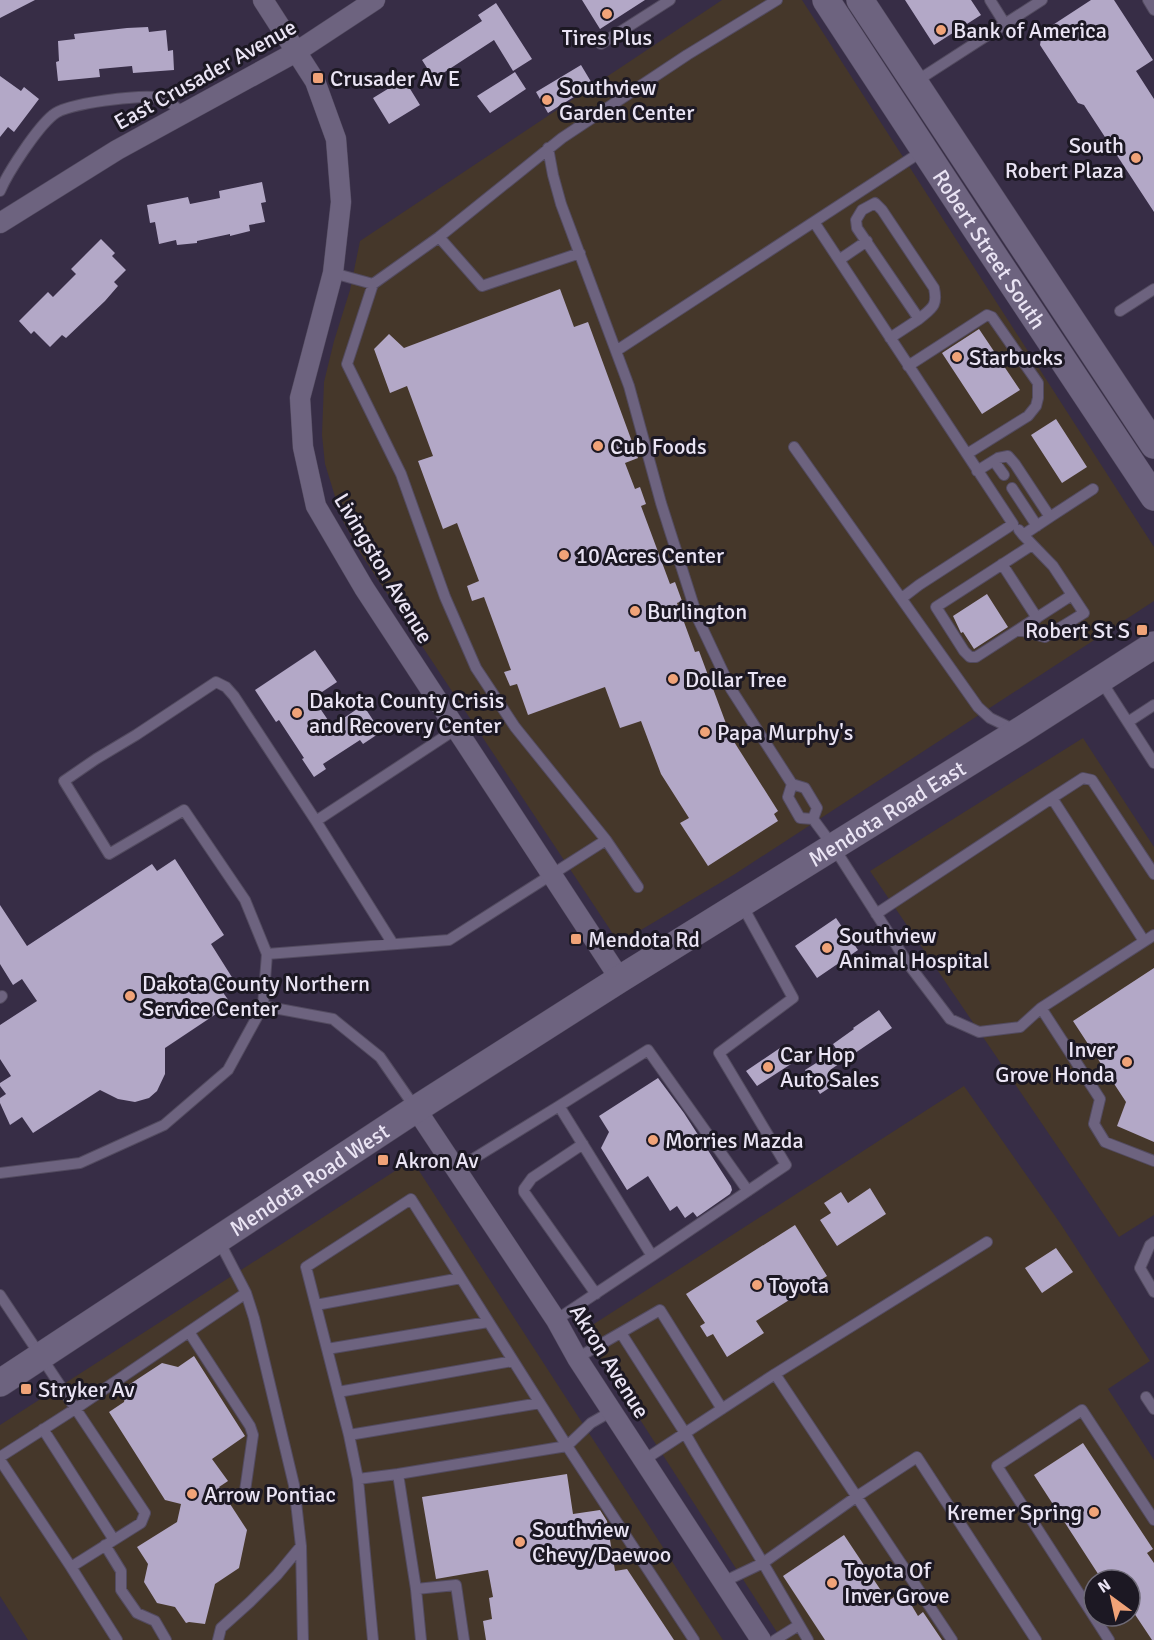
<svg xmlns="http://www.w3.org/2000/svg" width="1154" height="1640" font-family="Signika,sans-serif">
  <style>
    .commercial { fill: #45372a; fill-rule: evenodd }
    .building { fill: #b3a8c7 }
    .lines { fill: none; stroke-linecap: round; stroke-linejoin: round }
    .lane-casing { stroke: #534b60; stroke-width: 12 }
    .street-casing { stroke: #534b60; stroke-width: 21 }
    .secondary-casing { stroke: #534b60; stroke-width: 28 }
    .lane { stroke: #6d637f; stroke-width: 10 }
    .street { stroke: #6d637f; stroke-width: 20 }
    .secondary { stroke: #6d637f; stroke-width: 27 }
    .poi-dot { fill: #f0a378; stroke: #1c1823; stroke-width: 2 }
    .labels { text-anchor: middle; stroke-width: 6; stroke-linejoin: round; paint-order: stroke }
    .poi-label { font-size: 22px; fill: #eae4f4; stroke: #1c1823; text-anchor: start }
    .street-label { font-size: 22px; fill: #eae4f4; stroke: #1c1823 }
  </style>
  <rect width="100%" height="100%" fill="#372d46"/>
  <path class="commercial" d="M722,0h80l352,547v54l-419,273 -116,69 -258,-389 -19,-35 -17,-55 -3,-29 2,-53 10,-41 16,-51 10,-49z
    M1083,738l71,109v368l-35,22 -249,-366z
    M964,1086l96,137 90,138 -42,28 46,71v180h-372l-199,-309zM1094,1580h36v36h-36z
    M412,1160l311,480h-695l-28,-44v-171z"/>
  <path class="building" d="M0,0h35l-35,18z
    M582,0h63l-45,29z
    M905,0h66l10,15 -47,30z
    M1091,0h23l39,60 -17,11 18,28v113l-70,-107 -6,-2 -38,-58 2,-13z
    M496,3l36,56 -19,12 -19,-31 -60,39 -12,-19 60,-39 -4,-6z
    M148,27l1,5 17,-2 2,21 5,-1 1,20 -41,3 -1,-7 -33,3 1,8 -42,4 -2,-19 3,-1 -1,-20 17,-2 -1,-5 53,-6z
    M581,65l12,20 -45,28 -12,-21z
    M515,72l11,17 -36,24 -13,-17z
    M0,76l21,15 3,-4 15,12 -25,33 -6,-5 -8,10z
    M404,79l16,26 -31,19 -16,-26z
    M262,182l4,20 -5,1 4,19 -16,3 1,6 -20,5v-2l-33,7v2l-20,2 -1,-5 -17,4 -4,-22 -5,1 -3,-18 41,-8 2,7 30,-6 -1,-7z
    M101,239l14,14 -3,3 14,14 -12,12 4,4 -13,15 -39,37 -4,-3 -12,12 -16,-16 -3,3 -12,-13 29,-29 5,5 23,-23 -5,-5z
    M560,289l14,38 14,-5 50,136 -13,5 10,26 5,-2 6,17 -5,2 29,78 5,-2 7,19 -5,2 18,49 4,-1 32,86 47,74 -4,3 4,7 -70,45 -28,-43 9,-5 -28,-44 -20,-53 -21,7 -15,-41 -77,28 -11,-31 -7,2 -6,-14 7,-2 -27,-73 -12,4 -5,-15 12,-5 -22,-58 -14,6 -25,-68 15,-5 -26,-70 -17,7 -16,-44 15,-15 15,14z
    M979,329l41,61 -38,24 -40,-61z
    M1056,419l31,48 -25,16 -31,-48z
    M987,594l21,33 -34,22 -11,-17 -2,1 -8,-17z
    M315,650l22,32 -24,16 19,28 31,-21 18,27 -18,12 -3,-4 -37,24 3,5 -12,8 -12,-18 2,-1 -25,-38 -3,2 -21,-32z
    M175,859l49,76 -13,9 24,38 -13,9 9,13 -66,44v26l-8,17 -8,7 -14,4 -17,-3 -18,-9 -67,43 -11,-16 -12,8 -10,-22v-5l6,-4 -6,-8v-3l11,-7 -11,-17v-34l37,-24 -15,-22 -9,6 -13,-21v-59l27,41 125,-82 5,7z
    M836,918l22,32 -41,28 -22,-32z
    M1154,968v174l-37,-16 9,-24 -53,-81z
    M879,1010l13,18 -62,42 8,12 -18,12 -15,-24 32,-20 -4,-6 21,-15 -1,-1z
    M780,1048l11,16 -34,22 -11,-15z
    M658,1078l26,35 47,73 1,4 -2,4 -33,23 -4,-5 -8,6 -8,-12 -7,5 -22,-35 -21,14 -26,-42 8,-16 -10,-16z
    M870,1188l16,26 -49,32 -17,-26 11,-7 -7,-10 17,-11 7,11z
    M795,1225l32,51 -71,45 8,12 -37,24 -14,-23 -6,3 -7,-11 5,-3 -19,-29z
    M1056,1248l17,24 -31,21 -17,-25z
    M194,1356l51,80 -33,23 16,22 -9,6 28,43 -8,38 -24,16 -10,40 -16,-2 -3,1 -11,-16 -18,-4 -13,-21 4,-18 -11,-17 40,-25 4,-18 -16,-4 -56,-88 15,-10 3,-16 35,-23 16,4z
    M1083,1443l70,106 -6,4 7,10v77h-2l-22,-33v-27h-28l-68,-105z
    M567,1474l6,40 27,-4 7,11 8,50 12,-2 47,71h-188l-3,-19 9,-2 -3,-21 4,-1 -5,-27 -52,9 -14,-82z
    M844,1535l44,66 15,-10 15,25 5,-4 19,28h-117l-42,-64z"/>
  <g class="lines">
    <defs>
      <path id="lane" d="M990,0l15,24
        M1148,0l6,10
        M601,44l69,-44
        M915,82l127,-82
        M548,148l5,27 8,29 68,182 32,117 37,116 33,70 61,95 13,4 12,20 -4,11
        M0,191c8,-19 37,-63 53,-76 13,-12 90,-21 108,-17 8,1 16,11 22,16
        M814,222l199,302 -94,61 -17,13
        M439,237l43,49 98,-33
        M839,260l28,-19
        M333,273l40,11 66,-47 123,-99 125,-83 90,-55
        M1120,311l34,-22
        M890,338l29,-19 -62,-91 -1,-8 6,-10 13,-7 7,7 52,78c4,18 -2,20 -15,31
        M616,351l308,-201
        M908,366l79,-51 5,2 46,66v15l-2,8 -8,10 -61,38
        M794,447l184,260 12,11 25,12
        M994,461l10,14
        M977,471l21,-13 10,-2 7,8 35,53 43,-28
        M1012,488l25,38
        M1019,530l4,5 27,-18
        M1032,545l-96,62 28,44 6,6h6l96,-62
        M1002,564l35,54
        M1019,630l26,7 39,-24 -31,-47 -30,-31
        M1100,679l54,84
        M1128,722l26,-17
        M792,784l-4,13 12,21 13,1
        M1052,798l31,-20 9,2 62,94
        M813,819l20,27 76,119 41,54 29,13 41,-5 21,-19
        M316,821l140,-92
        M606,840l32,47
        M876,914l176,-116 92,143
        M1154,935l-113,73 59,91 -6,25 11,18 49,19
        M267,954l-22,-54 -61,-90 -75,44 -45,-73 32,-22 40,-24 80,-53 10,5 8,9 82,125 77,123
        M0,998l2,-2
        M263,1006l4,-52 182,-14 157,-100 -91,-113 -39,-59 -31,-71 -44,-123 -54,-110 26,-80
        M559,1106l89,-56 100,141
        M583,1144l-51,34 -8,11v3l72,102
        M455,1170l104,-64 93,150 -96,64
        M0,1173l80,-10 84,-38 64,-55 35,-64 70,13 47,38 36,52
        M1154,1242l-4,3 -10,23 14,24
        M652,1256l134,-91 -67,-112 74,-55 -51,-93
        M246,1293l8,25 40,167 7,61 2,94
        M0,1295l145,218 -4,10 -70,44 -71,-107
        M316,1305l145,-27
        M189,1332l61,94 3,9 -8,56
        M621,1333l64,100 12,21 66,109 -40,19
        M327,1349l161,-27
        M577,1358l83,-48 62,99
        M775,1374l212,-132
        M338,1392l175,-31
        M1146,1397l8,12
        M43,1429l71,111
        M349,1435l191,-32
        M0,1457l75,-48 171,-116 -28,-54
        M644,1460l131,-86 177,266
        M398,1474l-40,5 -9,-44 -43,-168 105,-68 156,247 127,194
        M358,1479l15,161
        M105,1545l16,26v19l16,23 18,8 11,19
        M71,1567l46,73
        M416,1589l5,51
        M218,1640l3,-12 29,-26 27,-27 24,-29
        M464,1640l-8,-55 -40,4 -18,-115 169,-28 24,-23 21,-12
        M775,1640l24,-15
        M808,1640l-45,-77 93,-66 61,-40 119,183
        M1109,1640l-112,-174 85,-56 72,110"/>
      <path id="street" d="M263,0l52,81 21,58 5,63 -8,71 -33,125 3,49 13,59 48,82 256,391
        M0,223l117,-73 179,-98 79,-52
        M416,1109l140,211 21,38 184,282"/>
      <g id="secondary">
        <path id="s1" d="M826,0l150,229 178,268"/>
        <path d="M860,0l294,445"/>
        <path id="s2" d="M0,1383l416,-274 204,-130 398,-247 136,-87"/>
      </g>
    </defs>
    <use href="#lane" class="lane-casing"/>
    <use href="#street" class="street-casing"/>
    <use href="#secondary" class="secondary-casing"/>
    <use href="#lane" class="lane"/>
    <use href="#street" class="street"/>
    <use href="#secondary" class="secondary"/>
  </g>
  <g class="poi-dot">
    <circle cx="607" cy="14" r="6"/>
    <circle cx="941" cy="30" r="6"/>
    <rect x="312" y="72" width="12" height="12" rx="3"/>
    <circle cx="547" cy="100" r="6"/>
    <circle cx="1136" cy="158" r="6"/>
    <circle cx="957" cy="357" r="6"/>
    <circle cx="598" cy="446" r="6"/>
    <circle cx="564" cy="555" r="6"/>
    <circle cx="635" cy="611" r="6"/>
    <rect x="1136" y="624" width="12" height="12" rx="3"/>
    <circle cx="673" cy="679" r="6"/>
    <circle cx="297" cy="713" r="6"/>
    <circle cx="705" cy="732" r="6"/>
    <rect x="570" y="933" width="12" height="12" rx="3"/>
    <circle cx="827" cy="948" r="6"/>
    <circle cx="130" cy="996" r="6"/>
    <circle cx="1127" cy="1062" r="6"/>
    <circle cx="768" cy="1067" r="6"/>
    <circle cx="653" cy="1140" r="6"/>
    <rect x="377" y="1154" width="12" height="12" rx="3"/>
    <circle cx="757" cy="1285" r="6"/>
    <rect x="20" y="1383" width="12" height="12" rx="3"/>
    <circle cx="192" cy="1494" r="6"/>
    <circle cx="1094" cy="1512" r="6"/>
    <circle cx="520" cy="1542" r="6"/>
    <circle cx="832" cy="1583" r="6"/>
  </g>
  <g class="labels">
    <g class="poi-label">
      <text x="953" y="38">Bank of America</text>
      <text x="607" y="45" text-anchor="middle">Tires Plus</text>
      <text x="330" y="86">Crusader Av E</text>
      <text x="559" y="95">Southview<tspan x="559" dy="25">Garden Center</tspan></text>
      <text x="1124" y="153" text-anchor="end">South<tspan x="1124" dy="25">Robert Plaza</tspan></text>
      <text x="969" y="365">Starbucks</text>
      <text x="610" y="454">Cub Foods</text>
      <text x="576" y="563">10 Acres Center</text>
      <text x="647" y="619">Burlington</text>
      <text x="1130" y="638" text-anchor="end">Robert St S</text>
      <text x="685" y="687">Dollar Tree</text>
      <text x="309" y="708">Dakota County Crisis<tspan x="309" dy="25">and Recovery Center</tspan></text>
      <text x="717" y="740">Papa Murphy's</text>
      <text x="839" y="943">Southview<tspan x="839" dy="25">Animal Hospital</tspan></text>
      <text x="588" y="947">Mendota Rd</text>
      <text x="142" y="991">Dakota County Northern<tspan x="142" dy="25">Service Center</tspan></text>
      <text x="1115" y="1057" text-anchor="end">Inver<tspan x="1115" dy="25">Grove Honda</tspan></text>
      <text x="780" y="1062">Car Hop<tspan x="780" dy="25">Auto Sales</tspan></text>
      <text x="665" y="1148">Morries Mazda</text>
      <text x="395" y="1168">Akron Av</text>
      <text x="769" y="1293">Toyota</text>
      <text x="38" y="1397">Stryker Av</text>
      <text x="204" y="1502">Arrow Pontiac</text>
      <text x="1082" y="1520" text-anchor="end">Kremer Spring</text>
      <text x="532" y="1537">Southview<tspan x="532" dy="25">Chevy/Daewoo</tspan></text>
      <text x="844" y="1578">Toyota Of<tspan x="844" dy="25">Inver Grove</tspan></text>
    </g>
    <g class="street-label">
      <text transform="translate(205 74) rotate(-29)" y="8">East Crusader Avenue</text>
      <text dy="8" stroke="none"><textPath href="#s1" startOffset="298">Robert Street South</textPath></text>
      <text transform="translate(384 568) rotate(59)" y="8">Livingston Avenue</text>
      <text dy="8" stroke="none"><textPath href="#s2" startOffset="1054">Mendota Road East</textPath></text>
      <text dy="8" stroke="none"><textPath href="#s2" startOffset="370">Mendota Road West</textPath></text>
      <text transform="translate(610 1361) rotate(58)" y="8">Akron Avenue</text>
    </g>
  </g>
  <g transform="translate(1112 1598) rotate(327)"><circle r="28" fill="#1c1823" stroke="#6e6a77" stroke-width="1.5"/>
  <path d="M0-4.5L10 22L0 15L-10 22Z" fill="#f0a378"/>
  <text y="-9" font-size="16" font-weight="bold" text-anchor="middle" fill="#eae4f4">N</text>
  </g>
</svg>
